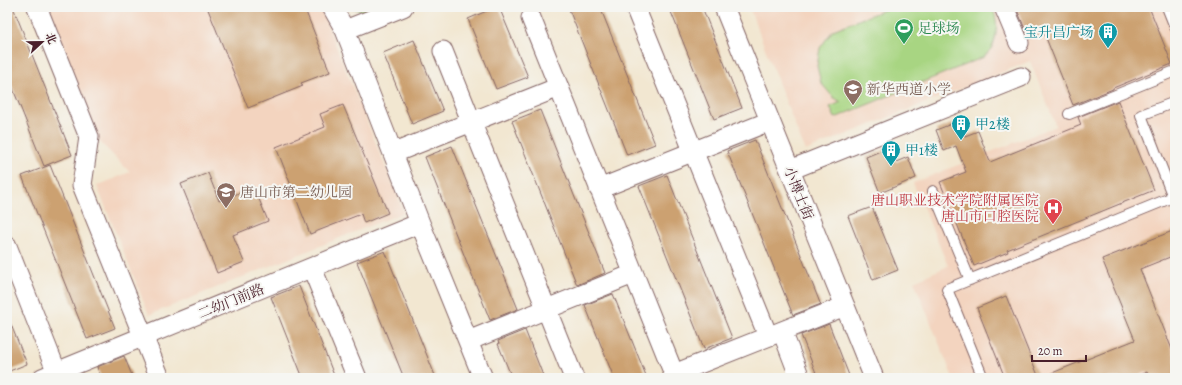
<svg xmlns="http://www.w3.org/2000/svg" width="1182" height="385" font-family="Alegreya,'Noto Serif SC',serif">
  <style>
    .built { fill: #f3d4bf }
    .grass { fill: #a8d582; stroke: #797a56 }
    .park { fill: url(#park-crowns); stroke: #797a56 }
    .building { fill: #cca171 }
    .lines { fill: none; stroke-linecap: round; stroke-linejoin: round }
    .lane-casing { stroke: #856565; stroke-width: 12 }
    .street-casing { stroke: #856565; stroke-width: 21 }
    .lane { stroke: #fff; stroke-width: 10 }
    .street { stroke: #fff; stroke-width: 19 }
    .labels { text-anchor: middle; stroke-width: 4; stroke-linejoin: round; paint-order: stroke }
    .leisure-label { font-size: 14px; fill: #27864d; stroke: #f6f6f2; text-anchor: start }
    .culture-label { font-size: 14px; fill: #0d838f; stroke: #f6f6f2; text-anchor: start }
    .education-label { font-size: 14px; fill: #785e54; stroke: #f6f6f2; text-anchor: start }
    .street-label { font-size: 14px; fill: #4a1f2b; stroke: #f6f6f2 }
    .health-label { font-size: 14px; fill: #be3a42; stroke: #f6f6f2; text-anchor: end }
  </style>
  <defs>
    <pattern id="park-crowns" width="20" height="18" patternUnits="userSpaceOnUse"><rect width="20" height="18" fill="#a8d582"/><path d="M2 6a3 3 0 1 1 6 0M12 15a3 3 0 1 1 6 0" fill="none" stroke="#92b670"/></pattern>
  </defs>
  <rect width="100%" height="100%" fill="#f6f6f2"/>
  <filter id="ink" filterUnits="userSpaceOnUse"><feTurbulence type="fractalNoise" baseFrequency=".025" numOctaves="2"/><feDisplacementMap in="SourceGraphic" scale="8" xChannelSelector="R" yChannelSelector="G"/><feConvolveMatrix kernelMatrix="1 2 1 2 8 2 1 2 1" color-interpolation-filters="sRGB"/></filter>
  <filter id="wash" filterUnits="userSpaceOnUse"><feTurbulence type="fractalNoise" baseFrequency=".012" numOctaves="4" result="noise"/><feDisplacementMap in="SourceGraphic" scale="16" xChannelSelector="R" yChannelSelector="G"/><feGaussianBlur stdDeviation="0.9" result="paint"/><feColorMatrix in="noise" values="0 0 0 0 0 0 0 0 0 0 0 0 0 0 0 0 0 1.4 0 .05"/><feComposite in="paint" operator="in"/></filter>
  <g filter="url(#wash)">
    <rect width="100%" height="100%" fill="#f2e7d1"/>
    <path class="built" d="M44,7h276l84,205 -255,103 -52,-129 33,-14 -31,-31z
      M749,7h426v371h-222l-39,-97 34,-15 -35,-83 143,-57 -26,-65 -225,90z"/>
    <path class="grass" d="M891,7h101c6,12 6,28 0,40 -2,4 -6,7 -8,10l-149,61 -5,-11 11,-5 -8,-5 -12,-14 -4,-17 3,-18 13,-18z"/>
    <path class="park" d="M351,7h26l-13,5z"/>
    <g id="blocks">
      <path class="building" d="M7,7h6l59,148 -28,11 -37,-92z
        M207,7h97l26,65 -29,11 2,3 -55,22z
        M496,7h3l29,70 -32,12 -28,-70z
        M568,7h32l55,137 -28,11z
        M669,7h33l40,101 -28,11z
        M1016,7h133l23,57 -59,24v1l-40,16 -29,-72 -15,6z
        M414,40l29,71 -31,13 -29,-71z
        M1118,101l36,89 -147,60 1,2 -34,14 -34,-84 26,-10 -10,-26 -12,5 -8,-21 23,-9 6,15 13,-5 12,31 91,-37 -3,-8z
        M343,105l45,108 -24,10 -3,-9 -51,20 -34,-87 49,-20 -5,-13z
        M540,110l65,163 -28,12 -65,-164z
        M755,140l65,163 1,1 -28,11 -66,-164z
        M452,146l66,163 -28,11 -65,-163z
        M890,147l6,15 12,-5 8,21 -36,15 -14,-36z
        M50,165l65,163 -28,11 -65,-163z
        M208,173l11,28 35,-14 14,34 -35,14 11,27 -27,11 -36,-89z
        M667,175l65,163 -28,11 -65,-163z
        M872,207l26,63 -25,10 -25,-64z
        M1175,230v25l-35,14 35,88v21h-26l-2,-6 -15,6h-90v-1l93,-37 -33,-81z
        M385,251l51,127h-32l-47,-116z
        M299,286l36,92h-32l-32,-81z
        M613,294l34,84h-33l-29,-73z
        M1006,296l33,82h-34l-28,-70z
        M7,315l20,49 -20,8z
        M829,324l21,54h-32l-17,-43z
        M525,330l19,48h-32l-14,-34h1l-1,-3z
        M124,356l9,22h-32l-4,-11z"/>
    </g>
  </g>
  <g filter="url(#ink)">
    <use href="#blocks" fill-opacity="0" stroke="#856565" stroke-width="1"/>
    <g class="lines">
      <defs>
        <path id="lane" d="M1167,7l8,20
          M1069,114l106,-43
          M933,191l37,89
          M983,378l-36,-89 226,-92 -32,-82 34,-13"/>
        <path id="street" d="M37,7l52,130 -7,48 78,193
          M332,7l13,23 75,193 63,155
          M635,7l133,329
          M724,7l150,371
          M1004,7l15,36
          M531,18l143,356v4
          M345,30l58,-23
          M443,51l131,327
          M394,153l165,-66
          M790,170l231,-93
          M599,189l171,-68
          M7,246l52,132
          M312,268l45,110
          M782,331l18,47
          M468,341l165,-67
          M674,374l171,-68
          M42,378l378,-155"/>
      </defs>
      <use href="#lane" class="lane-casing"/>
      <use href="#street" class="street-casing"/>
      <use href="#lane" class="lane"/>
      <use href="#street" class="street"/>
    </g>
  </g>
  <defs>
    <symbol id="stadium-pin" viewBox="-11 -11 22 30"><path d="M0 17L-7.5 6A9.5 9.5 0 1 1 7.5 6Z" fill="#2e9e5b" stroke="#f6f6f2"/><path d="M0-5a6.5 5 0 1 0 0 10a6.5 5 0 1 0 0-10ZM-3.5-1.8h7v3.6h-7Z" fill="#fff"/></symbol>
    <symbol id="building-pin" viewBox="-11 -11 22 30"><path d="M0 17L-7.5 6A9.5 9.5 0 1 1 7.5 6Z" fill="#0f9aa8" stroke="#f6f6f2"/><path d="M-4-6H4V6H1V3H-1V6H-4ZM-2.5-4.3h1.7v1.8h-1.7ZM.8-4.3h1.7v1.8H.8ZM-2.5-1h1.7V.8h-1.7ZM.8-1h1.7V.8H.8Z" fill="#fff"/></symbol>
    <symbol id="school-pin" viewBox="-11 -11 22 30"><path d="M0 17L-7.5 6A9.5 9.5 0 1 1 7.5 6Z" fill="#8d6e63" stroke="#f6f6f2"/><path d="M0-5L7-2L0 1L-7-2ZM-4 1L0 2.5L4 1V4Q0 6-4 4Z" fill="#fff"/></symbol>
    <symbol id="hospital-pin" viewBox="-11 -11 22 30"><path d="M0 17L-7.5 6A9.5 9.5 0 1 1 7.5 6Z" fill="#e0444e" stroke="#f6f6f2"/><path d="M-5-5h3v3.5h4V-5h3V5h-3V1.5h-4V5h-3Z" fill="#fff"/></symbol>
  </defs>
  <g fill-rule="evenodd">
    <use href="#stadium-pin" x="893" y="17" width="22" height="30"/>
    <use href="#building-pin" x="1097" y="21" width="22" height="30"/>
    <use href="#school-pin" x="842" y="78" width="22" height="30"/>
    <use href="#building-pin" x="950" y="113" width="22" height="30"/>
    <use href="#building-pin" x="880" y="139" width="22" height="30"/>
    <use href="#school-pin" x="215" y="181" width="22" height="30"/>
    <use href="#hospital-pin" x="1042" y="197" width="22" height="30"/>
  </g>
  <g class="labels">
    <g class="leisure-label">
      <text x="918" y="33">足球场</text>
    </g>
    <g class="culture-label">
      <text x="1094" y="37" text-anchor="end">宝升昌广场</text>
      <text x="975" y="129">甲2楼</text>
      <text x="905" y="155">甲1楼</text>
    </g>
    <g class="education-label">
      <text x="867" y="94">新华西道小学</text>
      <text x="240" y="197">唐山市第二幼儿园</text>
    </g>
    <g class="street-label">
      <text transform="translate(799 193) rotate(68)" y="5">小博士街</text>
      <text transform="translate(231 301) rotate(-22)" y="5">二幼门前路</text>
    </g>
    <g class="health-label">
      <text x="1039" y="205">唐山职业技术学院附属医院<tspan x="1039" dy="16">唐山市口腔医院</tspan></text>
    </g>
  </g>
  <rect width="1182" height="385" fill="none" stroke="#f6f6f2" stroke-width="24"/>
  <g transform="translate(42 42) rotate(68)" stroke="#f6f6f2" stroke-width="3" paint-order="stroke">
  <path d="M0-3L7 15L0 10L-7 15Z" fill="#4a1f2b"/>
  <text y="-6" font-size="11" font-weight="bold" text-anchor="middle" fill="#4a1f2b">北</text>
  </g>
  <path d="M1032 355v6h54v-6" fill="none" stroke="#4a1f2b" stroke-width="2"/>
  <text x="1038" y="355" font-size="12" fill="#4a1f2b" stroke="#f6f6f2" stroke-width="3" paint-order="stroke">20 m</text>
</svg>
